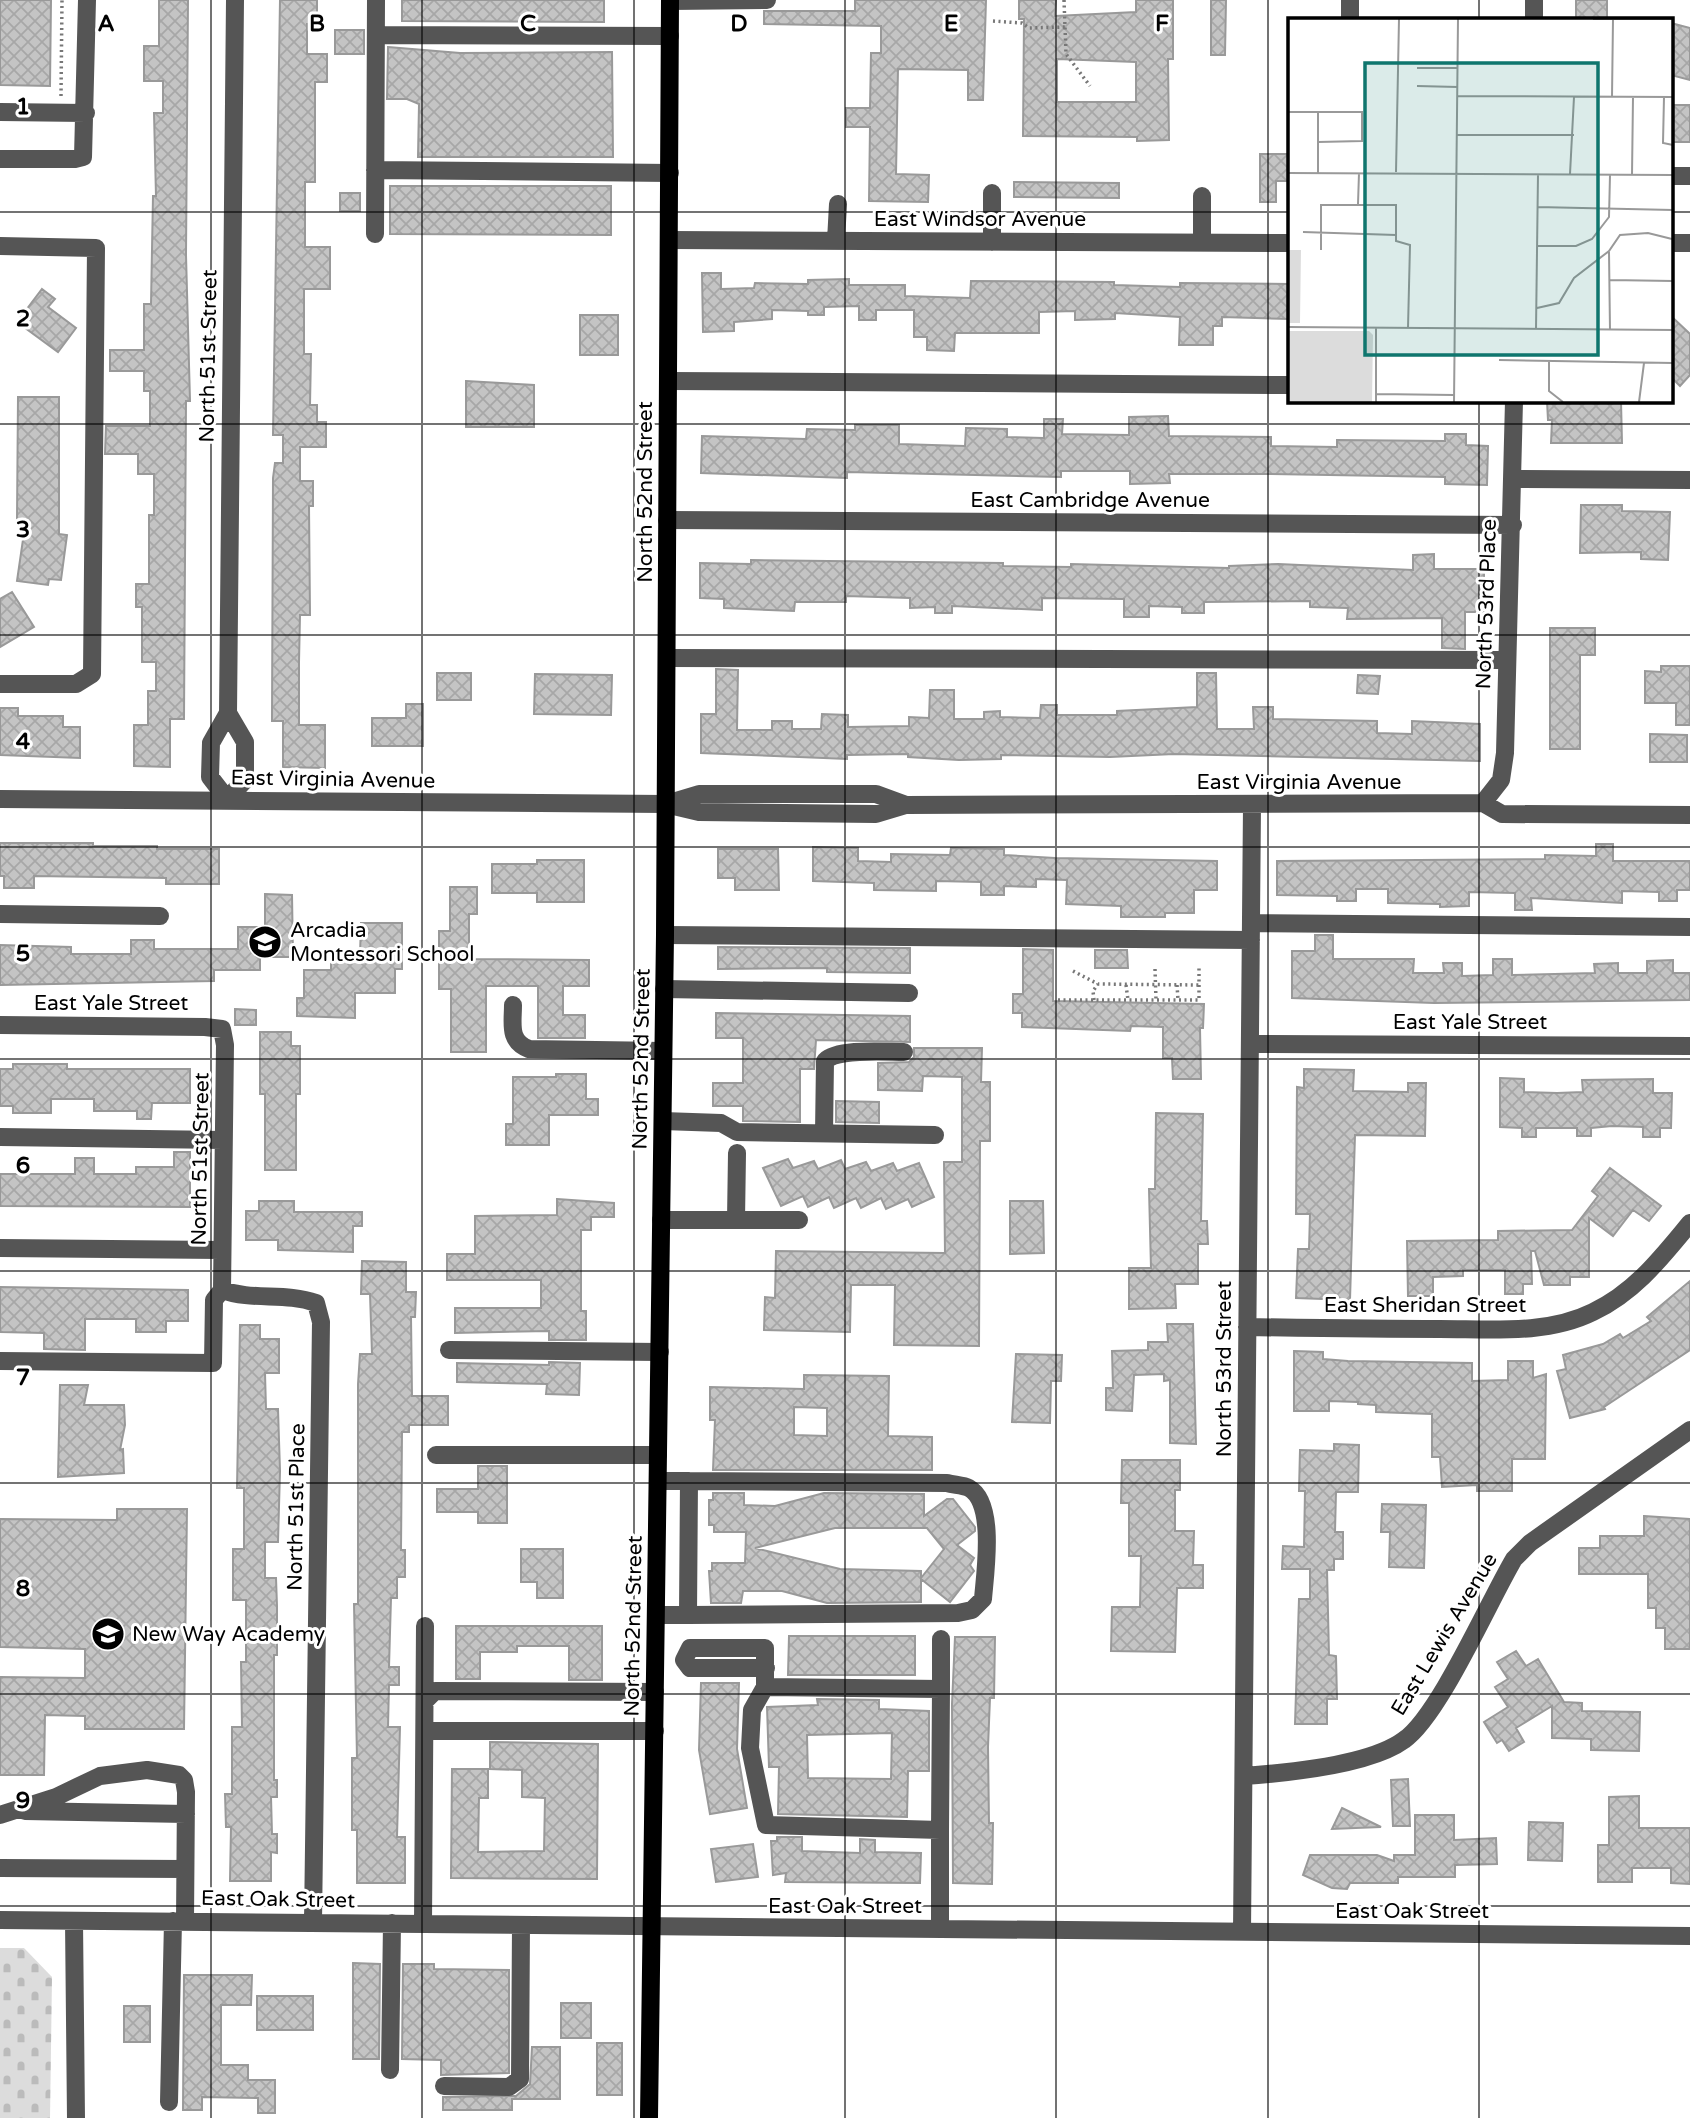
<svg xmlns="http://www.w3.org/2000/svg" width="1690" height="2118" font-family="'Varela Round',sans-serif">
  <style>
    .cemetery { fill: url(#cemetery-stones) }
    .building { fill: url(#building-cross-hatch); stroke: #999; stroke-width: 2; fill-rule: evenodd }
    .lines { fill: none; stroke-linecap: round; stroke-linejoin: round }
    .path { stroke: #777; stroke-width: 3.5; stroke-dasharray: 2 3.5; stroke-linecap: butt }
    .minor { stroke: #555; stroke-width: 18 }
    .major { stroke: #000; stroke-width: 18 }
    .grid { fill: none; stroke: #000; stroke-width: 2; stroke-opacity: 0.55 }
    .labels { text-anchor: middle; stroke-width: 6; stroke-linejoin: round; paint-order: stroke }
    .street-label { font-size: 21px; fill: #000; stroke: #fff }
    .poi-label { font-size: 21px; fill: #000; stroke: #fff; text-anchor: start }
    .inset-road { fill: none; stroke: #999; stroke-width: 2 }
    .view { fill: #0f766e; fill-opacity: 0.15; stroke: #0f766e; stroke-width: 3.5 }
    .inset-edge { fill: none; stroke: #000; stroke-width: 3.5 }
    .grid-label { font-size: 23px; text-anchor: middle; font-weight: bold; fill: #000; stroke: #fff; stroke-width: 6; stroke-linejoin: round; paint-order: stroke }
  </style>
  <defs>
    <pattern id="cemetery-stones" width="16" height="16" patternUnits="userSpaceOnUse" patternTransform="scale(1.75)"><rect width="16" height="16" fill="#dcdcdc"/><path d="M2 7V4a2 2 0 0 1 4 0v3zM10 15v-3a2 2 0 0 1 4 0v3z" fill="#bbb"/></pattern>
    <pattern id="building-cross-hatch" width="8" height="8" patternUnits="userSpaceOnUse" patternTransform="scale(1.75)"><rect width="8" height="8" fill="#c4c4c4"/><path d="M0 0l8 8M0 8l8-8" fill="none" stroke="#a7a7a7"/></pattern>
  </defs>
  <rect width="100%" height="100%" fill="#fff"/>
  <path class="cemetery" d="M0,1948h24l28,29 -2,141h-50z"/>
  <path class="building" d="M0,0h51l-1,86 -50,-1z
    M159,0h29l-2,255 4,146h-4l-2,318h-14v48l-36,-1v-41h14v-34h8v-29h-14v-55h-6v-23h13v-69h5v-41h-16v-20h-33l1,-28h44v-35h-6v-20h-34v-21h34v-46h7l2,-108h3l-2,-83h9v-32h-19v-35h15z
    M280,0h37v24h-10v30h20v28h-12v100h-10v65h25v42h-26v65h7l-1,51h7v17h9v25h-26v34h13v25h-4l1,109h-10l-1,47v63h26v43l-42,-1v-46h-11l1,-243 2,-15h8v-28h-10z
    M402,0h202v22l-202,-1z
    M855,0h131l-3,100h-15v-30l-70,-1 -2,105 33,1 -1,27 -59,-1 1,-74h-24v-19h24l1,-55h10v-27l-117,-2v-13h91z
    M1019,0h37l-1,16 81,-4v-12h37v59h-5l1,81 -32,1v-4l-114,-1 1,-117h-5zM1057,59l79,3v40h-79z
    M1211,0h15l-1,55h-14z
    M1576,0h31v19h-31z
    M1671,23l19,5v52l-19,-5z
    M335,30h29v24h-29z
    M388,47l72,6 152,-1 1,105h-195l1,-53 -12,-5h-20z
    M1671,105h19v37h-19z
    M1260,154h29v27h-13v21h-16z
    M1014,182l105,1v15l-105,-1z
    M390,186h221v49l-221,-1z
    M340,193h20v18h-20z
    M702,273h19v16l33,-1 1,-5 53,1v-4l41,-1v6h56v11l65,2 1,-17 143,1v3l66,2v-4l109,1v35l-67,-2v9h-9v19h-34l1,-28 -65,-4v6l-40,1v-9l-36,1v21h-84l-1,18 -27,-1v-13h-13v-27h-38v10h-17v-14l-35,1v8h-16v-4l-36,-1v9l-38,3v9l-31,1z
    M42,289l13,10 -7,8 28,21 -18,24 -41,-30z
    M580,315h38v40h-38z
    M1671,316l19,18v41l-10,11 -9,-9z
    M466,381l68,4v42h-68z
    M18,397h41v137l8,1 -6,45 -12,-1 -1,6 -31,-4 9,-62h-9z
    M1547,401h74l1,42h-71l1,-23h-4z
    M1168,416l1,20 102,1v9l66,1v-7l108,1v-7h21v11l22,1 -1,39 -42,-1v-7l-174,-3h-102l1,9 -40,1v-13h-69v6l-214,-5v6l-146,-5 1,-37 104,3 1,-10 48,1v-5h44v19l66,2 1,-18 41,1v8l37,1v-19h19l-1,15 67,1v-18z
    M1581,505h41v6l48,1 -2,48 -27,-1v-7l-61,1z
    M1434,554v15h50v43h-19v37l-23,-1v-30l-95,1 1,-11 -38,-1v-6l-106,1v11h-22v-6l-33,-1v11h-25v-18l-82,-1v12l-90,-4v7h-17v-6l-25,1v-10l-64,-2v6h-51l-1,9 -70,-3v-9l-24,-1v-35l51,1v-4l252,3v3l68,1v-3l158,4v-2l49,-2 135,6v-15z
    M12,592l22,35 -34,20v-48z
    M1550,628h45v27h-15v94h-30z
    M1661,666h29v59h-14v-22h-31v-32l16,1z
    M716,669l22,1 -1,60h35v-9h20v8h29l1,-15 26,1v12l61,-1v-9l20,1 1,-28h24v29h30v-7l16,-1v6l40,1 1,-13h16v10h60v-4l80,-4v-34h19l1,56h37l-1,-22h20v12l104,2v12l35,1v-13l68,3v37l-306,-7 -64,3 -109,-2v4l-42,1 -51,-3v-3l-61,1v4l-146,-6v-39h15z
    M437,673h34v27h-34z
    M535,674l77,1 -1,40 -77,-1z
    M1358,675l22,1 -2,18 -21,-1z
    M406,704h17v42h-51v-28h34z
    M0,708h18v8h45v11h17v31l-80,-3z
    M1650,734l37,1v27h-37z
    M0,843h93v3h64v3h62v35h-53v-6l-132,-2v12h-30v-12h-4z
    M1596,844h17v17h77v29h-13v11h-18v-9l-37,-1v12l-91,-5 1,12h-17v-17l-46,-1v14l-29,1v-3l-52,-1v-14h-32v12h-19v-5l-60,-1v-34l268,-2v-4l51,1z
    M813,847l45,1v13l33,1v-8l59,1 1,-7 53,1v6l51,3 162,3v29h-23v23h-29v4h-44v-11l-55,-2 1,-24 -31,-1v8l-32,-1v9h-23v-13l-45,-1v10l-62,-1v-7l-61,-2z
    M718,849h60l1,41h-44v-12h-17z
    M537,860h47v42h-47v-9h-45v-29h45z
    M450,887h27v27h-8v45l120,1v26h-26v29h22v23h-47v-52h-52v66h-35v-63h-12v-58h11z
    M265,894l27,1 1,62h-33v13h-46v11l-214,4v-40l71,2v7h60v-14h23v9h84v-22h27z
    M361,923h41v46h-7v24h-40v25l-58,-2v-18h7v-28h27v-16h29z
    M1315,935h18v24h81l-1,14h31l-1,-10h19v13l31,-1v-16h19v16l83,-2 -1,-9 24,-1v10h29v-12l26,-1v13h17v27l-256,3 -142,-5v-47h23z
    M718,947l192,1v25l-83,-1v-4l-109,1z
    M1023,949l30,1v51l151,3 -1,24h-3l1,51h-28l-1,-21h-9v-31l-32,-1 -1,5 -108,-4v-14h-9v-19h10z
    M1095,950h32l1,18h-33z
    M235,1009l21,1v15h-21z
    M716,1013l194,3v26l-94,-2 -2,29h-14v53l-57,-1v-15h-30v-23h30v-45h-27z
    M260,1032h31v14h9v48h-4v76h-31v-76h-5z
    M914,1048h68l-1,34h9v59h-10l-1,205 -85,-1 1,-60h-44l-1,47 -86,-2 1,-33 10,1 1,-47 169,2 -1,-91h18v-85l-39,-1 -1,15 -44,-1v-27l31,-1 5,-5z
    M13,1064h54v5h123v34h-38l-1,16h-14v-8h-43v-12h-43v14h-38v-7h-13v-37h13z
    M1304,1069l50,1 -1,21 55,1v-9h18l-1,53 -70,-1 -5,165 -54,-2 2,-49h11l1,-35h-14l1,-127 7,1z
    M556,1074h30v25h12v16h-49v30h-43v-21h7v-47h43z
    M1500,1078l24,1v13l33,1 26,-1 -1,-12 71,-1v14h19l-1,35h-11v9h-17v-10l-31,-1 -21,2v8h-14v-8h-41v9h-14v-9l-22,-1z
    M836,1101l43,1v21l-43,-1z
    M1156,1113l47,1 -2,107h6l1,23h-10v40h-23l1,24 -47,1v-41h22l-2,-79h6z
    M174,1152h16v55l-190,-1v-32h75v-16h19v16h42v-7h38z
    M788,1159l5,9 21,-7 4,8 23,-9 4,9 21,-7 5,9 22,-8 4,8 22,-8 15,34 -22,10 -4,-8 -22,10 -5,-11 -20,10 -5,-10 -22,10 -5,-11 -21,10 -5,-11 -22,10 -18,-38z
    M1610,1168l51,38 -12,15 -16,-11 -20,26 -24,-18v59h-19v8h-26l-9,-34h-4l1,33h-9v10h-18v-24h-42v6l-30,1v19h-25l-1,-55 91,-1v-9l74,-1 26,-34 -6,-5z
    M557,1199l57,4v14h-23v13h-10v81h5v29h-37v-9l-94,2v-25h86v-28h-94v-26h28v-38l82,-1z
    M259,1201h35v11h68v14h-9v26l-75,-2v-10h-32v-29h13z
    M1010,1201h33l1,52 -34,1z
    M362,1261l44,1v30h10l-1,25h-4l1,79h36v29h-39v7h-7l-1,118h4v27h-8v21h-6l-2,69h10v18h-10l-1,42h12l-3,110h8v46h-48v-53h-5v-72h5l-3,-154h4v-220l2,-30h12l-2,-60h-9z
    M1690,1281v69l-86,57 1,2 -35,9 -13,-47 9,-2 -3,-14 40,-11 17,-10 3,4 28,-17 -4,-4z
    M0,1287l188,3v31h-22v11h-30v-13h-51v31l-41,-1v-16l-44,-1z
    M1167,1324h26l3,120 -26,-1v-63l-6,1v-7l-30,1 -2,36 -26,-1v-22h7l-1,-37 36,-1v-8h20z
    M240,1325h20v14h19v34h-14l1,36h12l2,62 -2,71h-13v36h11l1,28v49h-3v125h3v17h-6l1,37h5v19l-6,-1v29h-41l1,-54h-5l-1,-33h7v-67h10l-1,-65h5v-62h-13v-51h11v-61h-7z
    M1294,1351l29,1v7l25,2 124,2v18l36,-1v-19h25v17l13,-4 -1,85h-33v32h-35v-6l-35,2 -2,-30h-8v-43l-56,-2v-7l-18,-1v-2l-29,-1v10h-35z
    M1016,1354l46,1 -1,26h-10l-1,42 -38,-1z
    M549,1362l31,1 -1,32 -33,-1 1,-10 -90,-2v-19l92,2z
    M804,1375l85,1 -1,60 44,1v33h-219l2,-50h-5v-33l94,2zM794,1407l33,1v28l-33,-1z
    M60,1385h28l-4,20h40l1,20 -5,25 3,-1 1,24 -66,4z
    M1334,1444l25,1 -1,47h-22l-1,40h8v27h-9v11h-7l2,85 7,1 1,43h-10v25h-32l4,-125h11v-30h-28l1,-23 21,1 1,-56h-6l1,-41 34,1z
    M1122,1460h58v30h-5v41h19l-1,34h10v23h-26l-2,64 -64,-1 1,-44h28l1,-51h-12v-53h-8z
    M478,1466h29v57h-29v-11h-41v-23h41z
    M713,1493h31v12l31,1 49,-13 100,1v22l23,-17h6l22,28v4l-18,14 17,13 -4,7 4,6 -24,31 -29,-23v23l-94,1 -45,-12h-39l-2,12h-30l-2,-32h3v-8h33l1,-31h-32v-7h-5v-25h4zM835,1528h92l17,21 -23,29v-7l-81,-2 -85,-21z
    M1382,1504l44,1 -2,63 -35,-1 1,-35h-9z
    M117,1509h70l-3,220h-99v-13l-40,-1 -1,60h-44v-98l85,1v-29l-85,-2v-128l117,1z
    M1644,1516l46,3v130h-25v-21h-9v-20h-8v-34h-69v-26h21v-12h44z
    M521,1549h42v49h-26v-16h-16z
    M456,1626h146v54h-33v-34h-52v6h-37v27h-24z
    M789,1636h126v39h-127z
    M955,1637h40l-1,61h-4l-2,49 1,76h4l-1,61 -39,-1 -1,-179z
    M1516,1651l10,15 12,-7 26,43 18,1v8l58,1 -1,39 -48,-1v-11l-39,-1v-32l-36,22 8,14 -15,9 -7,-11 -5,3 -13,-21 24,-15 -13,-20 13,-8 -11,-17z
    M701,1683h38l-2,66 10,59 -37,6 -11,-64z
    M817,1699l62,1v9l50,2v60h-21l-1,46 -129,-3 1,-47h-10l-2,-60 51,-2zM892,1733l-1,46 -83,-1 -1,-43z
    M490,1742l108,2 -1,135 -146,-1 1,-109h36v29h-9l-1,54 66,-1 1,-53 -23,-1v-27l-32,-1z
    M1408,1779l2,47h-17l-2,-46z
    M1639,1796v32h51v56l-19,-1v-15h-39v14h-34v-37h11v-48z
    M1342,1808l39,19 -49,2z
    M1415,1815h39v25l42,-2 1,26 -42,1v12h-57v6h-48l-3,6 -15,-1 -29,-13 7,-20h67l17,6v-6h21z
    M1529,1822l34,1 -1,38 -34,-1z
    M777,1837h25v14l58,2v-14l15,1v12l46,1 -1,30 -135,-1 1,-9 -13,2 -2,-34h6z
    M753,1844l5,33 -42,5 -5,-33z
    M353,1963l27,1 -1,95h-26z
    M403,1964h31v5l75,1v103l-68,2v-15l-39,-1z
    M184,1975h68l-1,30h-30v60h27v15h27v33h-17v-15l-56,-1v13h-19z
    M257,1996h56v34h-56z
    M561,2003h30v35h-30z
    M124,2006h26v36h-26z
    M597,2043h25v52h-25z
    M532,2047h28v52h-48v11h-69v-13l73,-1 14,-12z"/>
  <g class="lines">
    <path class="path" d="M1064,0l2,54 24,32
      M993,21l29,2 7,5 36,-1
      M61,96l1,-96
      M1155,969l1,31
      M1073,971l25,13 101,1
      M1126,985l2,15
      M1177,985l1,15
      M1058,1000h141v-33
      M1094,1000l-1,-9 5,-7"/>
    <path class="minor" d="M670,1l97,-1
      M1350,19v-19
      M1534,19v-19
      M376,35l294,1
      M0,112l86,1
      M0,159h75l8,-2 4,-157
      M375,170l295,3
      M1671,176h19
      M1202,196v46
      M375,234l1,-234
      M670,240l619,3
      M836,241l2,-37
      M992,242v-49
      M1671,243h19
      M0,246l96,2 -4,426 -16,10h-76
      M669,381l620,4
      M1513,479l177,1
      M667,520l846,5
      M667,658l839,2
      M228,713l17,29v38l-18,19 -17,-22 1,-34 17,-30 7,-713
      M0,799l665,5 34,8 177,2 30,-9 577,-2 19,11 188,1
      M669,803l30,-9h177l30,11
      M1483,803l18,-23 4,-27 9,-352
      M0,914l160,2
      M1251,923l439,4
      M665,935l586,5
      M664,989l245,4
      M513,1005c0,19 -5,36 16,44l134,2
      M0,1025l205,2 17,2 3,16 -3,245
      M1250,1044l440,2
      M663,1121l58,2 16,9 198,3
      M824,1133l1,-72c13,-13 60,-9 79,-9
      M0,1137l223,3
      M661,1220h138
      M736,1220l1,-67
      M0,1248l221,2
      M222,1290c31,11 63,2 94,13l5,19 -8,600
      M1247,1327c64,1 128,2 193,2 49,0 107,6 153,-17 42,-20 68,-54 97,-89
      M449,1350l211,2
      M0,1361l213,2 1,-63 8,-10
      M436,1455h222
      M658,1481h31l258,2c7,2 16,2 22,5 27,15 16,85 14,111l-11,11 -14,3 -270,2 1,-134
      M656,1615h32
      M684,1660l6,-12h75v39l-13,23 -2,38 16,77 174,5v99
      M684,1660l6,8h76
      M765,1687l176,2 -1,141
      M941,1689v-50
      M425,1701l10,-10 220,1
      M425,1731h230
      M1244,1776c42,-3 126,-11 160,-36 35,-24 85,-139 110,-181l16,-16 160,-113
      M25,1811l161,3
      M0,1815l56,-18 44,-21 47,-6 32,5 5,5 2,12 -1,129
      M0,1868l185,1
      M0,1920l1690,16
      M74,1921l2,197
      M423,1924l2,-298
      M1242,1932l10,-1126
      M390,2070l2,-147
      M444,2086l65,1 11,-8 1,-154
      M169,2102l4,-181"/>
    <path class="major" d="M649,2118l16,-1183 5,-935"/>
  </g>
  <path class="grid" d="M211,0v2118M422,0v2118M634,0v2118M845,0v2118M1056,0v2118M1268,0v2118M1479,0v19M0,212h1289M1671,212h19M1479,401v1717M0,424h1690M0,635h1690M0,847h1690M0,1059h1690M0,1271h1690M0,1483h1690M0,1694h1690M0,1906h1690"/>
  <defs>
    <symbol id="school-disc" viewBox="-11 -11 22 22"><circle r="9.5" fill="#000" stroke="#fff"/><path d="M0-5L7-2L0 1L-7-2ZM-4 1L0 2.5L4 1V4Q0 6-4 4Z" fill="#fff"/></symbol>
  </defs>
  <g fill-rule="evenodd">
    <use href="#school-disc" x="246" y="923" width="38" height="38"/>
    <use href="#school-disc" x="89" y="1615" width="38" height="38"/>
  </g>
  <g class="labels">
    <g class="street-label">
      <text x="980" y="226">East Windsor Avenue</text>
      <text transform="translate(208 356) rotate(-89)" y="7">North 51st Street</text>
      <text transform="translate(645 492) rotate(-90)" y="7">North 52nd Street</text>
      <text x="1090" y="507">East Cambridge Avenue</text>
      <text transform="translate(1486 604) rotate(-88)" y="7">North 53rd Place</text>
      <text transform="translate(333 779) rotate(1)" y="7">East Virginia Avenue</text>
      <text x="1299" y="789">East Virginia Avenue</text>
      <text x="111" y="1010">East Yale Street</text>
      <text x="1470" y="1029">East Yale Street</text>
      <text transform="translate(641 1059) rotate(-89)" y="7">North 52nd Street</text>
      <text transform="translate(200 1159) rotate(-89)" y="7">North 51st Street</text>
      <text x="1425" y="1312">East Sheridan Street</text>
      <text transform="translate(1224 1369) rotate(-90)" y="7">North 53rd Street</text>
      <text transform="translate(296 1507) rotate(-89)" y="7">North 51st Place</text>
      <text transform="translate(633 1626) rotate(-89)" y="7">North 52nd Street</text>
      <text transform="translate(1444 1634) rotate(-59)" y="7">East Lewis Avenue</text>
      <text transform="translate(278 1899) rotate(1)" y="7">East Oak Street</text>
      <text x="845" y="1913">East Oak Street</text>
      <text x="1412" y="1918">East Oak Street</text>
    </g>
    <g class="poi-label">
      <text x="290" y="937">Arcadia<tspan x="290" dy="24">Montessori School</tspan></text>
      <text x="132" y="1641">New Way Academy</text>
    </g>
  </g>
  <g transform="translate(1288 18)">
    <rect width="385" height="385" fill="#fff"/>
    <path d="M0,232h13l-1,73h-12zM0,313h81l4,4 -1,67h-84z" fill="#dcdcdc"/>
    <path class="inset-road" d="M305,1h80M129,50h41M129,68l41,1M170,78l215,1M324,79l1,-78M376,79l-1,46 10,2M0,94h74v29l-44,1M169,117h117M108,154l3,-153M0,155l385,2M30,155v-61M282,156l4,-77M344,157l1,-78M70,186l1,-31M249,189l136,3M15,214l93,3M249,228h39l16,-7 17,-22 1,-42M33,232v-45h75v36l14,4 -2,83M321,234l1,78M322,262l63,1M249,290l22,-5 15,-25 35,-27 11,-16 28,-2 24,6M0,309l385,3M88,310v74M248,311l2,-155M211,342l174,3M261,343v30l14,11M88,376l78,1M166,384l4,-383M351,384l5,-39"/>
    <path class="view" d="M77,45h233v292h-233z"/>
    <rect width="385" height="385" class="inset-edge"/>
  </g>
  <g class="grid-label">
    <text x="106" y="31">A</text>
    <text x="317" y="31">B</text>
    <text x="528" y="31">C</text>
    <text x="739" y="31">D</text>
    <text x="951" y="31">E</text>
    <text x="1162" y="31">F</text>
    <text x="23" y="114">1</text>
    <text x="23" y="326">2</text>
    <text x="23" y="537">3</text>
    <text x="23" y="749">4</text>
    <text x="23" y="961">5</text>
    <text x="23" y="1173">6</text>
    <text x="23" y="1385">7</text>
    <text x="23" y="1596">8</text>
    <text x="23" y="1808">9</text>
  </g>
</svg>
